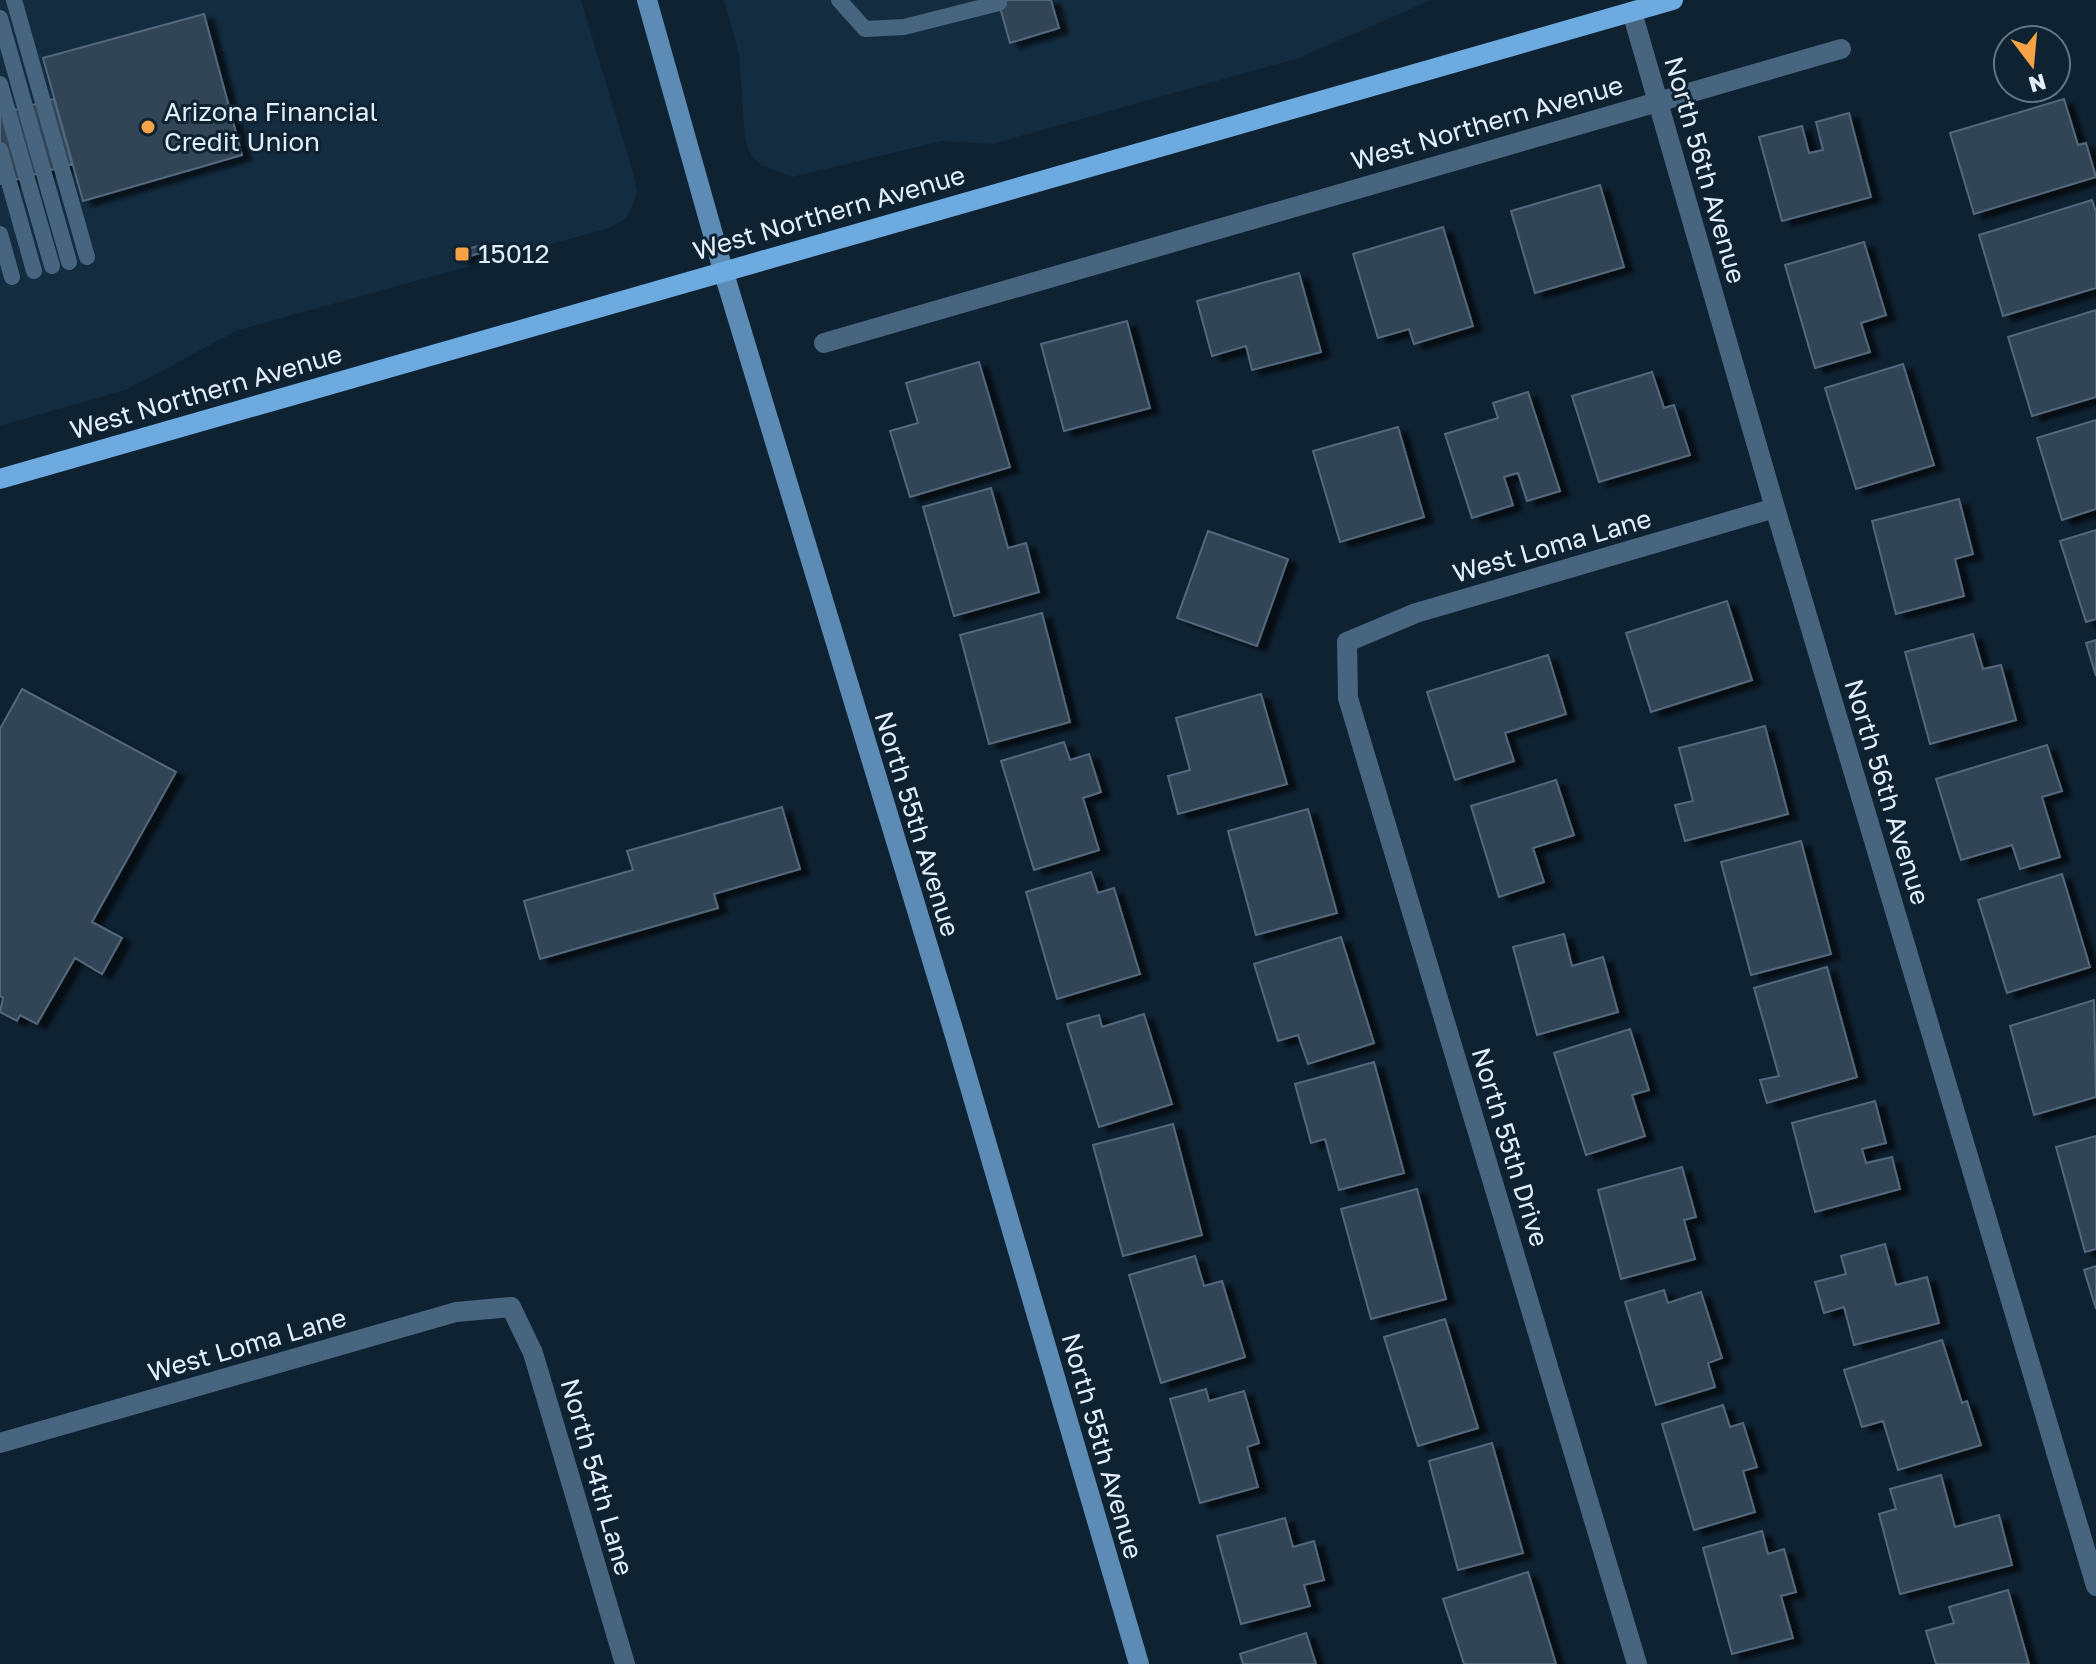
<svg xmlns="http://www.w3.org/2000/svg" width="2096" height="1664" font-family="'Golos Text',sans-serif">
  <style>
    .built { fill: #132c40 }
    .building { fill: #314557; stroke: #53687b; stroke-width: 2; filter: url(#shadow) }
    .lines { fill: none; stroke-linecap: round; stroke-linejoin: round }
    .lane { stroke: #48657f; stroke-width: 16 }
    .street { stroke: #48657f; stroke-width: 20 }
    .secondary { stroke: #5c8cb5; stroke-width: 20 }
    .primary { stroke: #6caadf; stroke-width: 20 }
    .poi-dot { fill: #f5a346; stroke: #0f2232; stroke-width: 3 }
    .labels { text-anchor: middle; stroke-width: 6; stroke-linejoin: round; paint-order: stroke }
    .poi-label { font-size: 26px; fill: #e2eef9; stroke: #0f2232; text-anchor: start }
    .street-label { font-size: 26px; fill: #e2eef9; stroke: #0f2232 }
  </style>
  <defs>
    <filter id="shadow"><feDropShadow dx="9" dy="5" stdDeviation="2" flood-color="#0009"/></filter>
  </defs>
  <rect width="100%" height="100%" fill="#0f2232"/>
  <path class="built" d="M0,0h581l53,176 3,14 -3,11 -7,17 -18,10 -371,102 -110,59 -128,37z
    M724,0h707l-132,58 -307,86 -50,-3 -150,36 -31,-12 -10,-10 -6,-16 -6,-85z"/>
  <path class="building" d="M998,0h53l8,28 -49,15z
    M204,14l38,141 -159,46 -40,-143z
    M54,99l18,65 -72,20v-70z
    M2064,99l14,46 8,-2 10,34 -122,37 -24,-81z
    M1849,113l22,84 -89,24 -23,-84 43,-11 7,27 14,-3 -7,-28z
    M1600,185l24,82 -89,26 -24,-82z
    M2092,200l4,12v76l-93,28 -24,-81z
    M1443,227l30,99 -59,18 -5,-15 -31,9 -25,-84z
    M1864,242l22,73 -25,8 9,29 -55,16 -30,-103z
    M478,246l2,7 -20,6 -2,-7z
    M1299,273l22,79 -69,18 -6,-24 -34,10 -15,-55z
    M2096,310v87l-64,19 -24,-79z
    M1127,321l23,87 -86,23 -23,-87z
    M979,362l31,105 -100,30 -20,-66 28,-8 -12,-40z
    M1903,364l31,101 -78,24 -31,-101z
    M1652,372l12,36 10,-3 16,50 -91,27 -27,-86z
    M1528,392l32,99 -33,10 -9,-28 -14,4 9,28 -41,13 -27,-84 53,-16 -5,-15z
    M2096,420v89l-34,11 -25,-82z
    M1398,427l26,90 -84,25 -27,-91z
    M991,488l17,60 18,-5 13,49 -85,24 -31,-109z
    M1959,499l14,55 -18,5 9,37 -68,18 -24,-93z
    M2096,530v89l-10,3 -26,-81z
    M1208,531l80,28 -31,87 -80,-28z
    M1727,601l25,79 -101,32 -25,-79z
    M1042,613l28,109 -81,22 -29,-109z
    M1973,634l10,35 18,-4 15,55 -86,24 -25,-92z
    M2096,640v36l-10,-33z
    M1548,655l18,59 -61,19 9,28 -59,19 -28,-88z
    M22,689l154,83 -84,150 30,16 -20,36 -27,-16 -38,66 -17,-9 -3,6 -17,-9 3,-14 -3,-2v-267z
    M1261,694l26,90 -109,30 -10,-38 22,-6 -14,-52z
    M1765,726l23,88 -103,27 -10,-36 18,-4 -14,-53z
    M1064,742l6,18 19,-6 12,38 -18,6 16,52 -65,20 -33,-109z
    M2047,745l15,46 -20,6 18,60 -40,12 -8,-24 -51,15 -25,-81z
    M1556,780l18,55 -41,13 11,34 -45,15 -28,-91z
    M782,807l18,62 -86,25 4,14 -178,51 -16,-58 109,-31 -6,-19z
    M1308,809l29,104 -81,22 -28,-104z
    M1801,841l30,113 -80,21 -30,-113z
    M1091,872l7,21 16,-5 26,86 -83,25 -31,-107z
    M2062,874l28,93 -83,26 -29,-93z
    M1564,934l8,32 31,-9 15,55 -81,23 -24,-88z
    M1341,937l33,106 -66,21 -10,-29 -20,6 -24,-77z
    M1827,967l30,110 -90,26 -7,-23 19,-4 -25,-88z
    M2094,1000l2,97 -62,18 -24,-89z
    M1144,1014l28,90 -73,23 -32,-103 32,-9 3,12z
    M1630,1029l19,61 -17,5 13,41 -59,19 -32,-102z
    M1374,1062l30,111 -65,17 -14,-51 -14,4 -16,-59z
    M1875,1101l11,42 -24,6 4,14 26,-6 8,32 -85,23 -23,-89z
    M1173,1124l29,111 -79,21 -30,-111z
    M2096,1136v113l-11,3 -29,-105z
    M1682,1167l14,50 -12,3 11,39 -74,20 -23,-89z
    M1417,1189l29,110 -75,20 -30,-110z
    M1885,1244l11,41 31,-8 12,46 -85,22 -10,-38 -20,6 -9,-31 31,-8 -5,-18z
    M1195,1256l9,30 18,-5 23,76 -84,26 -32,-108z
    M2096,1266v43l-12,-39z
    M1664,1290l4,13 33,-11 21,66 -14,5 7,24 -59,18 -31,-103z
    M1445,1319l33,109 -60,18 -34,-109z
    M1942,1340l20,63 5,-2 14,44 -83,25 -15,-49 -21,6 -18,-57z
    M1206,1389l3,12 35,-10 15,52 -12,4 11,40 -58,16 -30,-104z
    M1723,1405l7,22 13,-4 14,44 -14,4 12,41 -61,18 -32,-106z
    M1492,1443l31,110 -65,17 -29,-109z
    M1941,1475l14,52 44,-12 13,50 -112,29 -21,-80 17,-5 -6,-20z
    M1285,1518l8,29 21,-6 10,39 -20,5 6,21 -69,18 -24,-88z
    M1762,1531l6,23 16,-5 12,43 -15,4 12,42 -61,16 -29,-106z
    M1528,1572l28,92h-92l-21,-65z
    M2008,1590l21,74h-93l-10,-33 28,-8 -5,-16z
    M1306,1633l10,31h-73l-3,-10z"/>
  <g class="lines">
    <path class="lane" d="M14,0l73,257
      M839,0l26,29 39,-2 95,-24
      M0,18l69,244
      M0,84l52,182
      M0,150l34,121
      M0,234l12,43"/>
    <path class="street" d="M1632,12l143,496 321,1078
      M824,343l1017,-294
      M0,1443l456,-131 55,-5 22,46 92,311
      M1637,1664l-289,-966 -1,-56 69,-29 359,-105"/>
    <path class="secondary" d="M647,0l76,270 230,759 186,635"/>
    <path class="primary" d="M0,479l1673,-479"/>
  </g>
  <g class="poi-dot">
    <circle cx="148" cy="127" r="8"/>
    <rect x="454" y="246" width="16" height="16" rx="4"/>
  </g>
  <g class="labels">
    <g class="poi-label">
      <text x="164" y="121">Arizona Financial<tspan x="164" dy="30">Credit Union</tspan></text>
      <text x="478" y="263">15012</text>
    </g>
    <g class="street-label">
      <text transform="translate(1487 123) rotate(-16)" y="9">West Northern Avenue</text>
      <text transform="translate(1705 170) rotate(74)" y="9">North 56th Avenue</text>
      <text transform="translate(829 213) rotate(-16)" y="9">West Northern Avenue</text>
      <text transform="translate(206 392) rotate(-16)" y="9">West Northern Avenue</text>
      <text transform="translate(1552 546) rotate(-16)" y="9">West Loma Lane</text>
      <text transform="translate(1887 792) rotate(73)" y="9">North 56th Avenue</text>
      <text transform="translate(917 824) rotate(73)" y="9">North 55th Avenue</text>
      <text transform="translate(1510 1147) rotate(73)" y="9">North 55th Drive</text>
      <text transform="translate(247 1345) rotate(-16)" y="9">West Loma Lane</text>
      <text transform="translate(1102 1446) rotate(74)" y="9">North 55th Avenue</text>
      <text transform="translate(597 1477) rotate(74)" y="9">North 54th Lane</text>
    </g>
  </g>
  <g transform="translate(2032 64) rotate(164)"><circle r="38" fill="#0f2232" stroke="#637482" stroke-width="2"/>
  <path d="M0-6L14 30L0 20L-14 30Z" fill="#f5a346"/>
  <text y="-12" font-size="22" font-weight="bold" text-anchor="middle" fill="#e2eef9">N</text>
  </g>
</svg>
